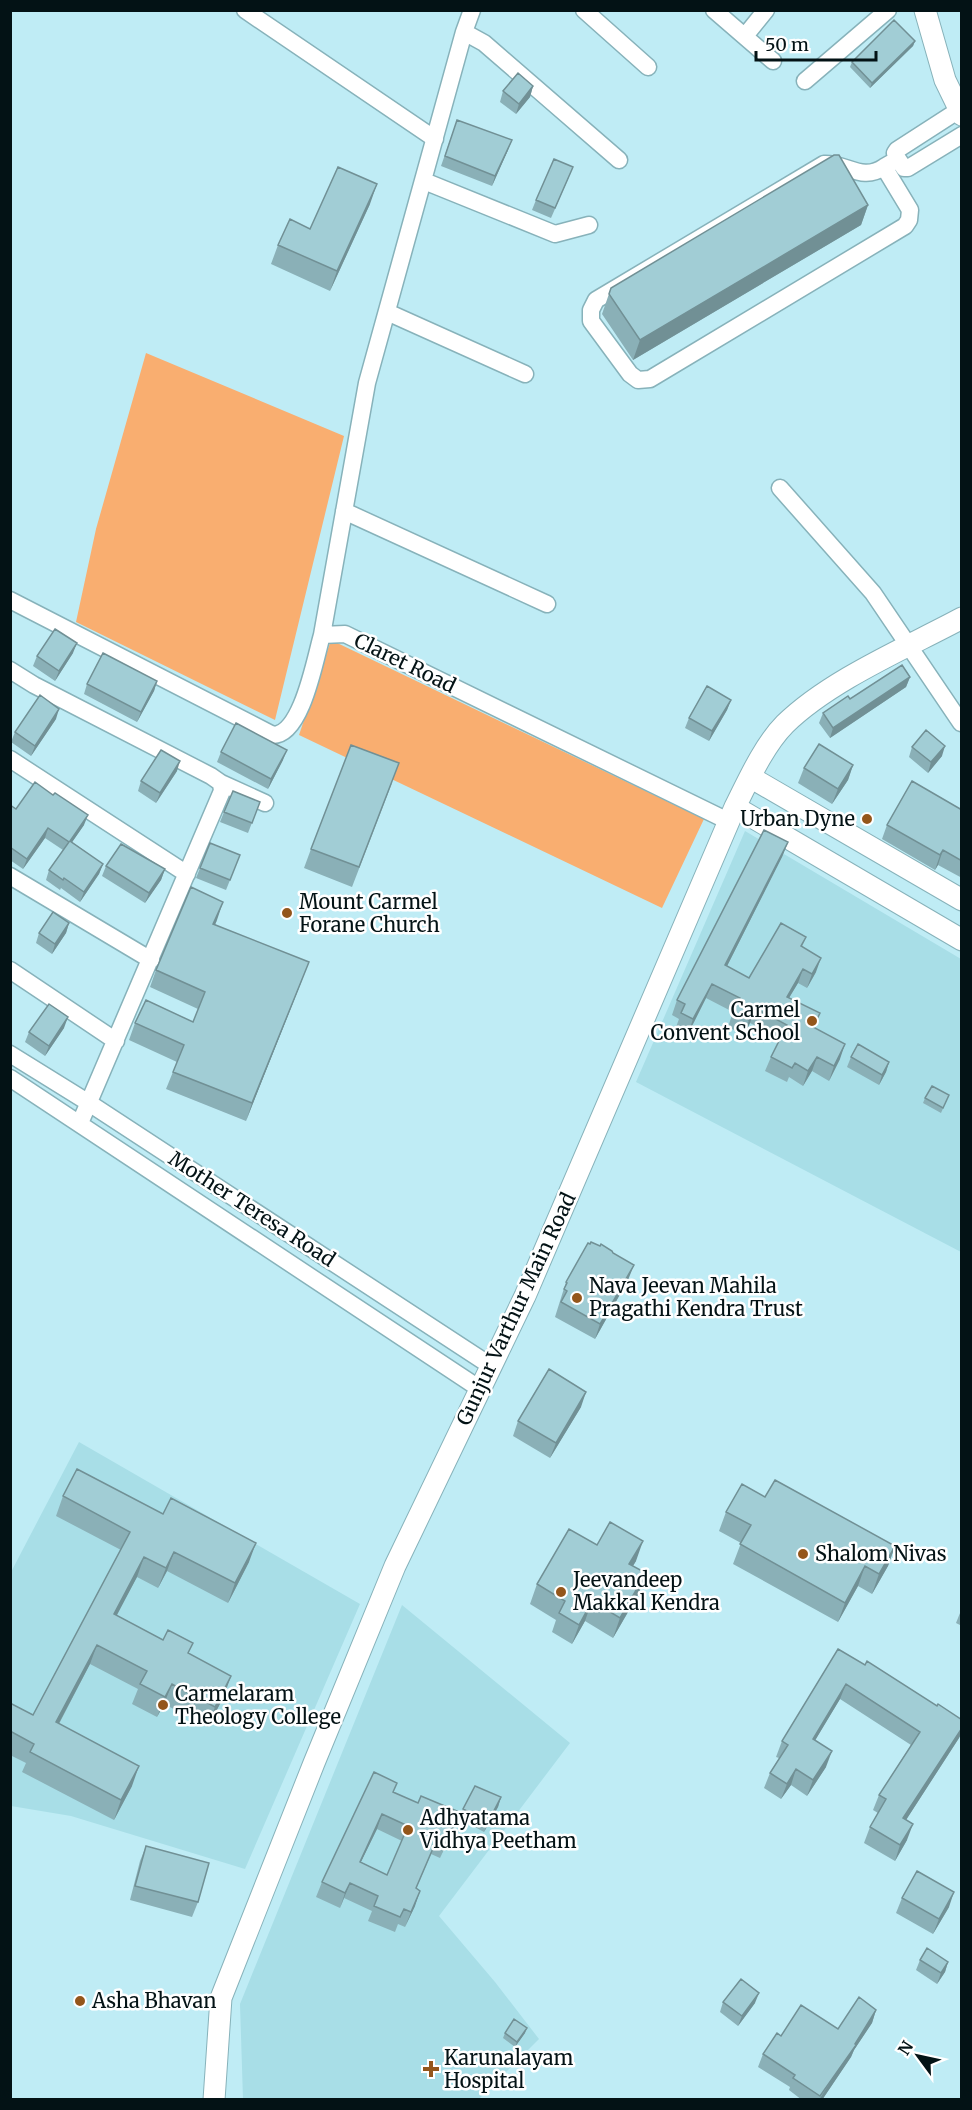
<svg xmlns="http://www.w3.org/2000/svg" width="972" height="2110" font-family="Merriweather,serif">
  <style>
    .built { fill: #a8dee7 }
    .green { fill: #f9ae70 }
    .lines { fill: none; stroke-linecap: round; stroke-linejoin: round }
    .minor-casing { stroke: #87b2ba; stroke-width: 19 }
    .major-casing { stroke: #87b2ba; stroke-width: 23 }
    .minor { stroke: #fff; stroke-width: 16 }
    .major { stroke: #fff; stroke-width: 21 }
    .wall { fill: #8ab0b7; fill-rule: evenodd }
    .shaded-wall { fill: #719095 }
    .building { fill: #a1cdd5; stroke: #719095; stroke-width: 1.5; fill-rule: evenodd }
    .poi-dot { fill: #94561b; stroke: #fff; stroke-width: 2 }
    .labels { text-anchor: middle; stroke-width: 5; stroke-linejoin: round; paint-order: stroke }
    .street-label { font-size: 20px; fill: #031215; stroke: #fff }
    .poi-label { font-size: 20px; fill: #031215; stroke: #fff; text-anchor: start }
  </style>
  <rect width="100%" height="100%" fill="#bfecf5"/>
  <path class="built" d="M745,831l216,128v293l-325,-170z
    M79,1442l281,162 -115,265 -174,-53 -60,-10 -1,-232z
    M402,1605l168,138 -131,173 56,66 44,57 -60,60h-236l-3,-95z"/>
  <path class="green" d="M146,353l198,83 -69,284 -199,-98 20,-93z
    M331,640l373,179 -42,89 -363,-173z"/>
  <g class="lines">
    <defs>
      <path id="minor" d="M245,10l190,129
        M584,10l64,57
        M714,10l59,51
        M464,32l20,11 135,117
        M745,36l21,-26
        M805,81l83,-71
        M898,159l6,9h4l54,-33
        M824,164c23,-1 38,18 60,3l26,43 -1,10 -4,6 -255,153 -12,1 -8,-6 -39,-53v-11l5,-10z
        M884,167l14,-8 -3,-6 2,-3 62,-40
        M424,181l131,53 34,-9
        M387,312l138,62
        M780,488l93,105 88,130
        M344,511l203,93
        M10,600l263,135c29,0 42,-76 49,-100l23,-1 383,187
        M322,635l45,-252 97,-351 8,-22
        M10,670l24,15 177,91 10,7 1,8 -142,332
        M10,759l177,115
        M221,783l44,20
        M10,876l141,84
        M10,970l106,71
        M10,1054l79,49 402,263
        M10,1078l470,311"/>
      <path id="major" d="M925,10l20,70 17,35
        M750,777l212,123
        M735,807l227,133
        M214,2100l7,-102 93,-235 81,-197 130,-270 210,-489c13,-26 29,-62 50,-83 45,-44 121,-76 177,-106"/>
    </defs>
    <use href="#minor" class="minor-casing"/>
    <use href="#major" class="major-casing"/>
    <use href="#minor" class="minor"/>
    <use href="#major" class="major"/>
  </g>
  <path class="wall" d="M915,41l-2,5 -43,42 -20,-21 2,-5z
    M533,86l-3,11 -14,17 -16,-12 3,-11z
    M457,120l51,30 -16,36 -51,-20z
    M569,177l-18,41 -19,-8 4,-10z
    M370,204l-40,87 -59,-27 7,-19 32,-16z
    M868,205l-7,20 -228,135 -31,-46 9,-26z
    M73,653l-18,28 -22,-15 4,-10z
    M910,677l-4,10 -76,51 -11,-15 4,-10z
    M157,681l-3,10 -17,31 -53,-28 3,-10z
    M731,700l-4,10 -18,31 -24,-13 4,-10z
    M56,719l-25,37 -20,-14 4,-10z
    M912,747l30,9 -14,17 -19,-16z
    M221,752l62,8 -15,29 -51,-27z
    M853,765l-5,15 -16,24 -34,-21 6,-15z
    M177,771l-21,32 -18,-12 3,-10z
    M392,783l-40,104 -48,-19 7,-19z
    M260,802l-12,31 -28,-11 4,-10z
    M10,805l6,4 68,16 -12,17 31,22 -4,10 -19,28 -19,-14 -1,2 -14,-10 3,-10 14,-20 -18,-12 -22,31 -13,-9z
    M962,810v68l-24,-13 -3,5 -53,-31 5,-14z
    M788,842l-6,15 -55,109 22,12 57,-41 -4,10 14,25 -9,16 -9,-5 -9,15 51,61 -11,22 -17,-10 -9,15 -14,-9 -2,5 -22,-11 6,-14 9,-19 -30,-15 -6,12 -16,-8 5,-15 -27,-14 -18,36 -12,-7 3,-8 -7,-4 5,-15z
    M240,855l-14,35 -30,-12 4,-10z
    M106,866l59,3 -4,11 -16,23 -43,-27z
    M217,920l-2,5 87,55 -56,141 -80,-32 11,-27 -48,-22 6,-17 58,-1 5,-13 -48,-22 6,-17z
    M69,923l-3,10 -14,21 -16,-11 3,-10z
    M64,1028l-19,28 -20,-14 4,-10z
    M851,1057l38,5 -3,10 -7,13 -32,-18z
    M949,1095l-8,18 -18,-10 2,-5z
    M613,1253l15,27 -33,59 -40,-22 11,-35z
    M581,1407l-31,51 -37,-22 5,-15z
    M63,1496l186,66 -21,41 -61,-32 -9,17 -21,-11 -21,38 73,39 35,42 -16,31 -44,-23 -7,13 -25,-13 6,-15 -48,-25 -31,60 73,62 -18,34 -92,-48 4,-9 -16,-8v-52l23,12 88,-165 -65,-34z
    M765,1497l130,49 -7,20 -16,28 -14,-8 -20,36 -105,-58 8,-21 -22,-12 7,-19z
    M597,1545l39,16 -3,5 6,27 -26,45 -28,-17 -13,23 -20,-12 4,-12 -26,-16 7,-20z
    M962,1608v18l-6,-3z
    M865,1665l97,55v12l-3,6 -53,82 1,20 -12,21 -31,-18 6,-16 8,-14 -5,-3 6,-15 32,-50 -71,-46 -25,41 11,27 -19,29 -16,-11 -10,14 -17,-11 6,-15 9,-15 -3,-1 6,-16z
    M394,1793l24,10 41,9 -19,46 -9,-4 -15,35 -1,17 -10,21 -7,-3 -3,8 -27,-11 4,-10 -28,-13 -4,10 -24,-11 6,-15zM377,1829l25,12 -15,34 -26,-13z
    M501,1797l-3,10 -14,25 -24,-13 3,-10z
    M146,1846l52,56 -6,15 -62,-17 10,-39z
    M902,1898l47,9 -16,27 -37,-21z
    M920,1960l28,2 -3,10 -8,12 -21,-14z
    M723,2002l32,1 -17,23 -18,-14z
    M876,2010l-4,13 -18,27 -3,7 -29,43h-20l-13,-10 1,-3 -32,-20 5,-13 18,-18 57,-7z
    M505,2033h20l-10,14 -12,-9z"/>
  <path class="shaded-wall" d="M915,41l-2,5 -43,42 2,-5z
    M533,86l-3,11 -14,17 3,-10z
    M512,140l-4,10 -16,36 3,-10z
    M377,184l-7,20 -40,87 7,-20z
    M868,205l-7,20 -228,135 7,-20z
    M77,643l-4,10 -18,28 4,-10z
    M910,677l-4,10 -76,51 3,-10z
    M157,681l-3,10 -17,31 4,-10z
    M731,700l-4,10 -18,31 3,-10z
    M59,709l-3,10 -25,37 4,-10z
    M945,746l-3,10 -14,17 3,-11z
    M287,750l-4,10 -15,29 3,-10z
    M180,761l-3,10 -21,32 4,-10z
    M853,765l-5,15 -16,24 6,-15z
    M88,815l-4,10 -18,26 4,-10z
    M48,828l-3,10 -22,31 4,-10z
    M788,842l-6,15 -62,123 5,-15z
    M943,850l-5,15 -3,5 5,-15z
    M103,864l-4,10 -19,28 4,-10z
    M165,869l-4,11 -16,23 4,-10z
    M223,902l-6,18 -10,22 6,-18z
    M69,923l-3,10 -14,21 3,-10z
    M821,958l-5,14 -9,16 5,-14z
    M309,962l-7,18 -56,141 6,-18z
    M803,969l-5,14 -17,28 6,-14z
    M712,984l-6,14 -18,36 5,-15z
    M755,1008l-5,15 -6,12 5,-15z
    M68,1017l-4,11 -19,28 4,-10z
    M845,1044l-5,15 -11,22 5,-15z
    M817,1057l-5,14 -9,15 5,-15z
    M889,1062l-3,10 -7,13 3,-10z
    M634,1265l-6,15 -33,59 5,-15z
    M586,1392l-5,15 -31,51 6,-15z
    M643,1541l-7,20 -14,22 7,-19z
    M256,1543l-7,19 -21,41 7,-20z
    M895,1546l-7,20 -16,28 7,-20z
    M174,1552l-7,19 -9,17 8,-20z
    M144,1557l-7,20 -30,57 7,-20z
    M865,1566l-7,20 -20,36 7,-19z
    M646,1573l-7,20 -26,45 7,-20z
    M592,1601l-7,20 -13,23 7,-19z
    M97,1645l-7,19 -41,78 7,-20z
    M231,1676l-7,20 -16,31 7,-20z
    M172,1684l-8,20 -7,13 8,-20z
    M846,1684l-6,15 -33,55 6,-15z
    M962,1728v4l-3,6 -62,96 6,-16z
    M832,1751l-6,16 -19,29 6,-16z
    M139,1766l-7,20 -18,34 7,-20z
    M796,1769l-5,16 -10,14 6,-15z
    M501,1797l-3,10 -14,25 4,-10z
    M459,1812l-5,15 -14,31 6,-15z
    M382,1814l-5,15 -23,47 6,-14z
    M913,1824l-6,16 -12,21 5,-16z
    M350,1883l-10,25 5,-15z
    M420,1891l-5,15 -10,21 6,-15z
    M954,1892l-5,15 -16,27 6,-15z
    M948,1962l-3,10 -8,12 4,-11z
    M759,1993l-4,10 -17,23 4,-10z
    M876,2010l-4,13 -18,27 -3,7 -29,43h-3z
    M527,2028l-2,5 -10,14 2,-5z"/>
  <path class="building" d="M894,20l21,21 -43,42 -20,-21z
    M518,73l15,13 -14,18 -16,-13z
    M457,120l55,20 -17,36 -50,-20z
    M834,155h5l29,50 -228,135 -31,-46 2,-6z
    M554,159l19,8 -18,41 -19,-8z
    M338,167l39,17 -40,87 -59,-26 12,-26 20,10z
    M55,629l22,14 -18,28 -22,-15z
    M103,653l54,28 -16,31 -54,-28z
    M902,665l8,12 -77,51 -10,-15 25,-17 2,3z
    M707,686l24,14 -19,31 -23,-13z
    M40,695l19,14 -24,37 -20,-14z
    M236,723l51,27 -16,29 -50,-27z
    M926,730l19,16 -14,16 -19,-15z
    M819,744l34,21 -15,24 -34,-21z
    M351,745l48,18 -40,104 -48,-18z
    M161,750l19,11 -20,32 -19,-12z
    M912,781l50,29v51l-19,-11 -3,5 -53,-30z
    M35,782l18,13 2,-2 33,22 -18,26 33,23 -19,28 -20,-14 -1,2 -14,-10 20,-28 -21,-14 -21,31 -17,-12v-42l6,4z
    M233,791l27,11 -8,21 -28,-11z
    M764,830l24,12 -63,123 24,13 32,-55 25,14 -5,9 20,12 -9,16 -9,-5 -16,28 33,16 -7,14 32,17 -11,22 -17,-9 -9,14 -13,-8 -3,5 -21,-11 16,-32 -32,-17 -6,12 -16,-8 7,-14 -28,-14 -19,35 -12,-6 4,-9 -8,-4z
    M210,843l30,12 -10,25 -30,-12z
    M121,844l44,25 -16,24 -43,-27z
    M191,887l32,15 -10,22 96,38 -57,141 -79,-31 11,-27 -49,-22 11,-23 47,22 12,-30 -49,-22z
    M53,912l16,11 -14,21 -16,-11z
    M49,1004l19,13 -19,29 -20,-14z
    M858,1044l31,18 -7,13 -31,-18z
    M932,1086l17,9 -6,13 -18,-10z
    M591,1242l9,4 1,-2 11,7 1,2 21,12 -34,59 -39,-22 6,-11 -3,-2 3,-6 -1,-1 22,-39 2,1z
    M549,1369l37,23 -30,51 -38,-22z
    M77,1469l86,45 8,-16 85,45 -21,40 -61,-31 -8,16 -22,-11 -30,57 49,26 5,-10 25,13 -5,10 43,23 -16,31 -43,-23 -7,13 -25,-13 7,-13 -50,-26 -41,77 83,44 -18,34 -91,-48 4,-8 -24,-13v-28l23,12 97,-183 -67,-36z
    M775,1480l120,66 -16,28 -14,-8 -20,37 -105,-59 11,-19 -25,-13 16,-28 23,13z
    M610,1522l33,19 -14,23 17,9 -26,45 -28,-17 -13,24 -20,-12 6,-12 -28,-17 32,-55 28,16z
    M838,1649l27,16 2,-4 70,45 1,-2 24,16v8l-59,90 10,6 -13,21 -30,-18 16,-28 -7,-4 41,-63 -74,-48 -33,55 19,12 -19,29 -17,-11 -9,15 -17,-11 18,-28 -6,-4z
    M374,1772l23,11 -4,9 25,11 3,-7 38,16 -13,31 -9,-4 -21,49 4,3 -9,21 -7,-3 -4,8 -26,-11 4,-10 -28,-13 -5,10 -23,-11zM382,1814l26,12 -21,49 -27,-13z
    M475,1786l26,11 -13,25 -25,-13z
    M146,1846l63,17 -11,39 -63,-16z
    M917,1871l37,21 -15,27 -37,-21z
    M927,1948l21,14 -7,11 -21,-13z
    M741,1979l18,14 -17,23 -19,-14z
    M859,1997l17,13 -21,34 1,1 -36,51 -27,-18 2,-3 -32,-21 14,-21 4,3 20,-31 37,24z
    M514,2019l13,9 -10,14 -12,-9z"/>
  <g class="poi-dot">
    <circle cx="867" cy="819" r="6"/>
    <circle cx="287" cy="913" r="6"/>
    <circle cx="812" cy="1021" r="6"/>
    <circle cx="577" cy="1298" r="6"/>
    <circle cx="803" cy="1554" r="6"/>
    <circle cx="561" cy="1592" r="6"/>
    <circle cx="163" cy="1705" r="6"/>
    <circle cx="408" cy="1830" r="6"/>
    <circle cx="80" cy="2001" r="6"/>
    <path d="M428 2060h6v6h6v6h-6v6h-6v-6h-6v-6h6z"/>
  </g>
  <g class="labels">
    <g class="street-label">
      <text transform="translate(405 663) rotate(26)" y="7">Claret Road</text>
      <text transform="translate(252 1209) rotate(33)" y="7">Mother Teresa Road</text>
      <text transform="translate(516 1309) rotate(-65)" y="7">Gunjur Varthur Main Road</text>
    </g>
    <g class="poi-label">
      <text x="855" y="826" text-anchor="end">Urban Dyne</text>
      <text x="299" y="909">Mount Carmel<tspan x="299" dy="23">Forane Church</tspan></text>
      <text x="800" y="1017" text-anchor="end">Carmel<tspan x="800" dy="23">Convent School</tspan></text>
      <text x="589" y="1293">Nava Jeevan Mahila<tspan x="589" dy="23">Pragathi Kendra Trust</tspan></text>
      <text x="815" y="1561">Shalom Nivas</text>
      <text x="573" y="1587">Jeevandeep<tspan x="573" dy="23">Makkal Kendra</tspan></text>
      <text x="175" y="1701">Carmelaram<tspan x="175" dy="23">Theology College</tspan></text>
      <text x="420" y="1825">Adhyatama<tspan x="420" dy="23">Vidhya Peetham</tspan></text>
      <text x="92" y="2008">Asha Bhavan</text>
      <text x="444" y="2065">Karunalayam<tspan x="444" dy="23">Hospital</tspan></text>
    </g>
  </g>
  <rect width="972" height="2110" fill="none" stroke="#031215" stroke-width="24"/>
  <g transform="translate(918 2056) rotate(303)" stroke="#ffffff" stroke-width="4.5" paint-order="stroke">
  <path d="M0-4.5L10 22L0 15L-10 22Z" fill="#031215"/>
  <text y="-9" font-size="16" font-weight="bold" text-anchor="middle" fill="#031215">N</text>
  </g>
  <path d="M756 51v9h120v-9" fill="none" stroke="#031215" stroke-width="3"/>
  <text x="765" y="51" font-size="18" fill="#031215" stroke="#ffffff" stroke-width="4.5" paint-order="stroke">50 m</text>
</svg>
